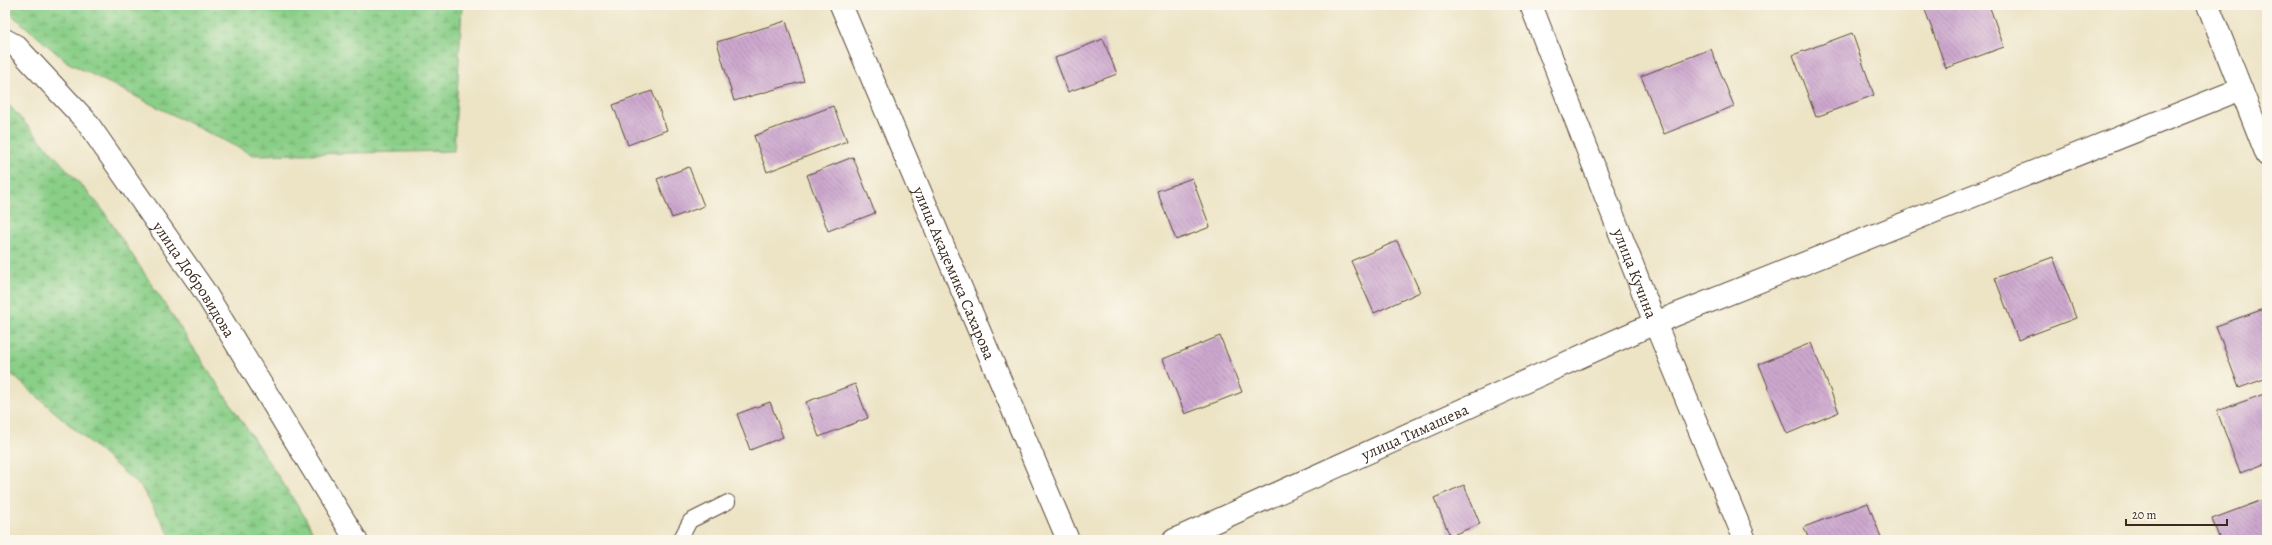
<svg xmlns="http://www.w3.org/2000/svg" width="2272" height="545" font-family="Alegreya,serif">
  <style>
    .wetland { fill: url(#wetland-marsh); stroke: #627c53 }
    .building { fill: url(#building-back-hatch) }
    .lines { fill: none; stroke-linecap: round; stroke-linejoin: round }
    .lane-casing { stroke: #564637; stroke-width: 16 }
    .street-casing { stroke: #564637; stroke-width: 24 }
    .lane { stroke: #fff; stroke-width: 14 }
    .street { stroke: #fff; stroke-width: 22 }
    .labels { text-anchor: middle; stroke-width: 4; stroke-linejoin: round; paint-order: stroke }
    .street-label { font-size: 16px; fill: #3b2a1e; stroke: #fbf7ec }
  </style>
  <defs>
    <pattern id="wetland-marsh" width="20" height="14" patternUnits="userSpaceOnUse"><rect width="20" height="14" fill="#8acf88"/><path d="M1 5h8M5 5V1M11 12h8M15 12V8" fill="none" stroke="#72a86f"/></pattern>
    <pattern id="building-back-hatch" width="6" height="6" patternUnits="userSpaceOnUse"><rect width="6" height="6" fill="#cda8cf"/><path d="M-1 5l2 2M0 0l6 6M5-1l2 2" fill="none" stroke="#a889a7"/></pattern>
  </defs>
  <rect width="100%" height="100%" fill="#fbf7ec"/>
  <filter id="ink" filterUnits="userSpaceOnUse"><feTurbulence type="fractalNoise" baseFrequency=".025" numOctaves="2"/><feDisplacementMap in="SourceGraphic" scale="8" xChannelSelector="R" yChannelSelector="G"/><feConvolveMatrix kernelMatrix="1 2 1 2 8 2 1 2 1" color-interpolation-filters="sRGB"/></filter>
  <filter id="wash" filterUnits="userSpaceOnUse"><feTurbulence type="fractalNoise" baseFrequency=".012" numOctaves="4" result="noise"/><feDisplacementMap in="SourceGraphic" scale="16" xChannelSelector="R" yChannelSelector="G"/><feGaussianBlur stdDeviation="0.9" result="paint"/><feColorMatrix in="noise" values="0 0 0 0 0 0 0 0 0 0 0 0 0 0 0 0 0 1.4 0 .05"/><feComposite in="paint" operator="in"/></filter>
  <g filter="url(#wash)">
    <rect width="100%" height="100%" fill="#ede4c6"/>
    <path class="wetland" d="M5,5h457l-8,146 -201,4 -186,-93 -62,-53z
      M5,101l95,105 205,311 12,23h-144l-32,-53 -132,-115 -4,-11z"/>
    <g id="blocks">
      <path class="building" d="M1929,5h60l15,42 -58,21 -22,-61z
        M786,21l18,60 -70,20 -17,-59z
        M1852,33l22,62 -58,22 -23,-62z
        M1103,39l14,35 -49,18 -13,-34z
        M1711,49l23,57 -70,28 -23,-58z
        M652,91l15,39 -39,15 -15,-40z
        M833,106l14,35 -80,31 -13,-36z
        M853,157l22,56 -47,18 -21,-56z
        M689,167l15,39 -32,12 -15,-39z
        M1192,178l18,49 -34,13 -19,-49z
        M1397,241l23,51 -46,21 -23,-52z
        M2053,257l23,61 -58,22 -23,-62z
        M2267,308v70l-28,10 -23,-62z
        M1220,336l22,56 -57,22 -22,-55z
        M1811,343l28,69 -52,22 -28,-70z
        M855,384l13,34 -49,19 -13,-35z
        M2267,393v70l-27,10 -23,-62z
        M770,402l13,35 -33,13 -13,-36z
        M1464,485l16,39 -30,12 -16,-38z
        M2265,499l2,6v35h-47l-8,-21z
        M1868,503l14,37h-73l-5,-13z"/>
    </g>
  </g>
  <g filter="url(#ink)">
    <use href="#blocks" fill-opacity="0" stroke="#564637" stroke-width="1"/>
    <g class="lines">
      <defs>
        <path id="lane" d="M680,540l10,-19 38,-19"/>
        <g id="street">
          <path id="s1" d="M841,5l227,535"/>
          <path id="s2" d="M1531,5l124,318 90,217"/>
          <path d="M2208,5l59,150"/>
          <path id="s3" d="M5,40l11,6 70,75 117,168 153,251"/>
          <path id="s4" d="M1174,540l481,-217 586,-234"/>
        </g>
      </defs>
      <use href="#lane" class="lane-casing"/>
      <use href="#street" class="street-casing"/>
      <use href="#lane" class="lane"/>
      <use href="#street" class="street"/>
    </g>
  </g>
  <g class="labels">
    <g class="street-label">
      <text dy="6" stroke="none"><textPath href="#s1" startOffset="291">улица Академика Сахарова</textPath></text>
      <text dy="6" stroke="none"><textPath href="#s2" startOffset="288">улица Кучина</textPath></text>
      <text dy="6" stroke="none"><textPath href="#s3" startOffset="307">улица Добровидова</textPath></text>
      <text dy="6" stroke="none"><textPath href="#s4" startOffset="264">улица Тимашева</textPath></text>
    </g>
  </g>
  <rect width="2272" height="545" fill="none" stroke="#fbf7ec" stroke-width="20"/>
  <path d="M2126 519v6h101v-6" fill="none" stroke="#3b2a1e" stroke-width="2"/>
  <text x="2132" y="519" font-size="12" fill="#3b2a1e" stroke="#fbf7ec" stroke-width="3" paint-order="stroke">20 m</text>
</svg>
